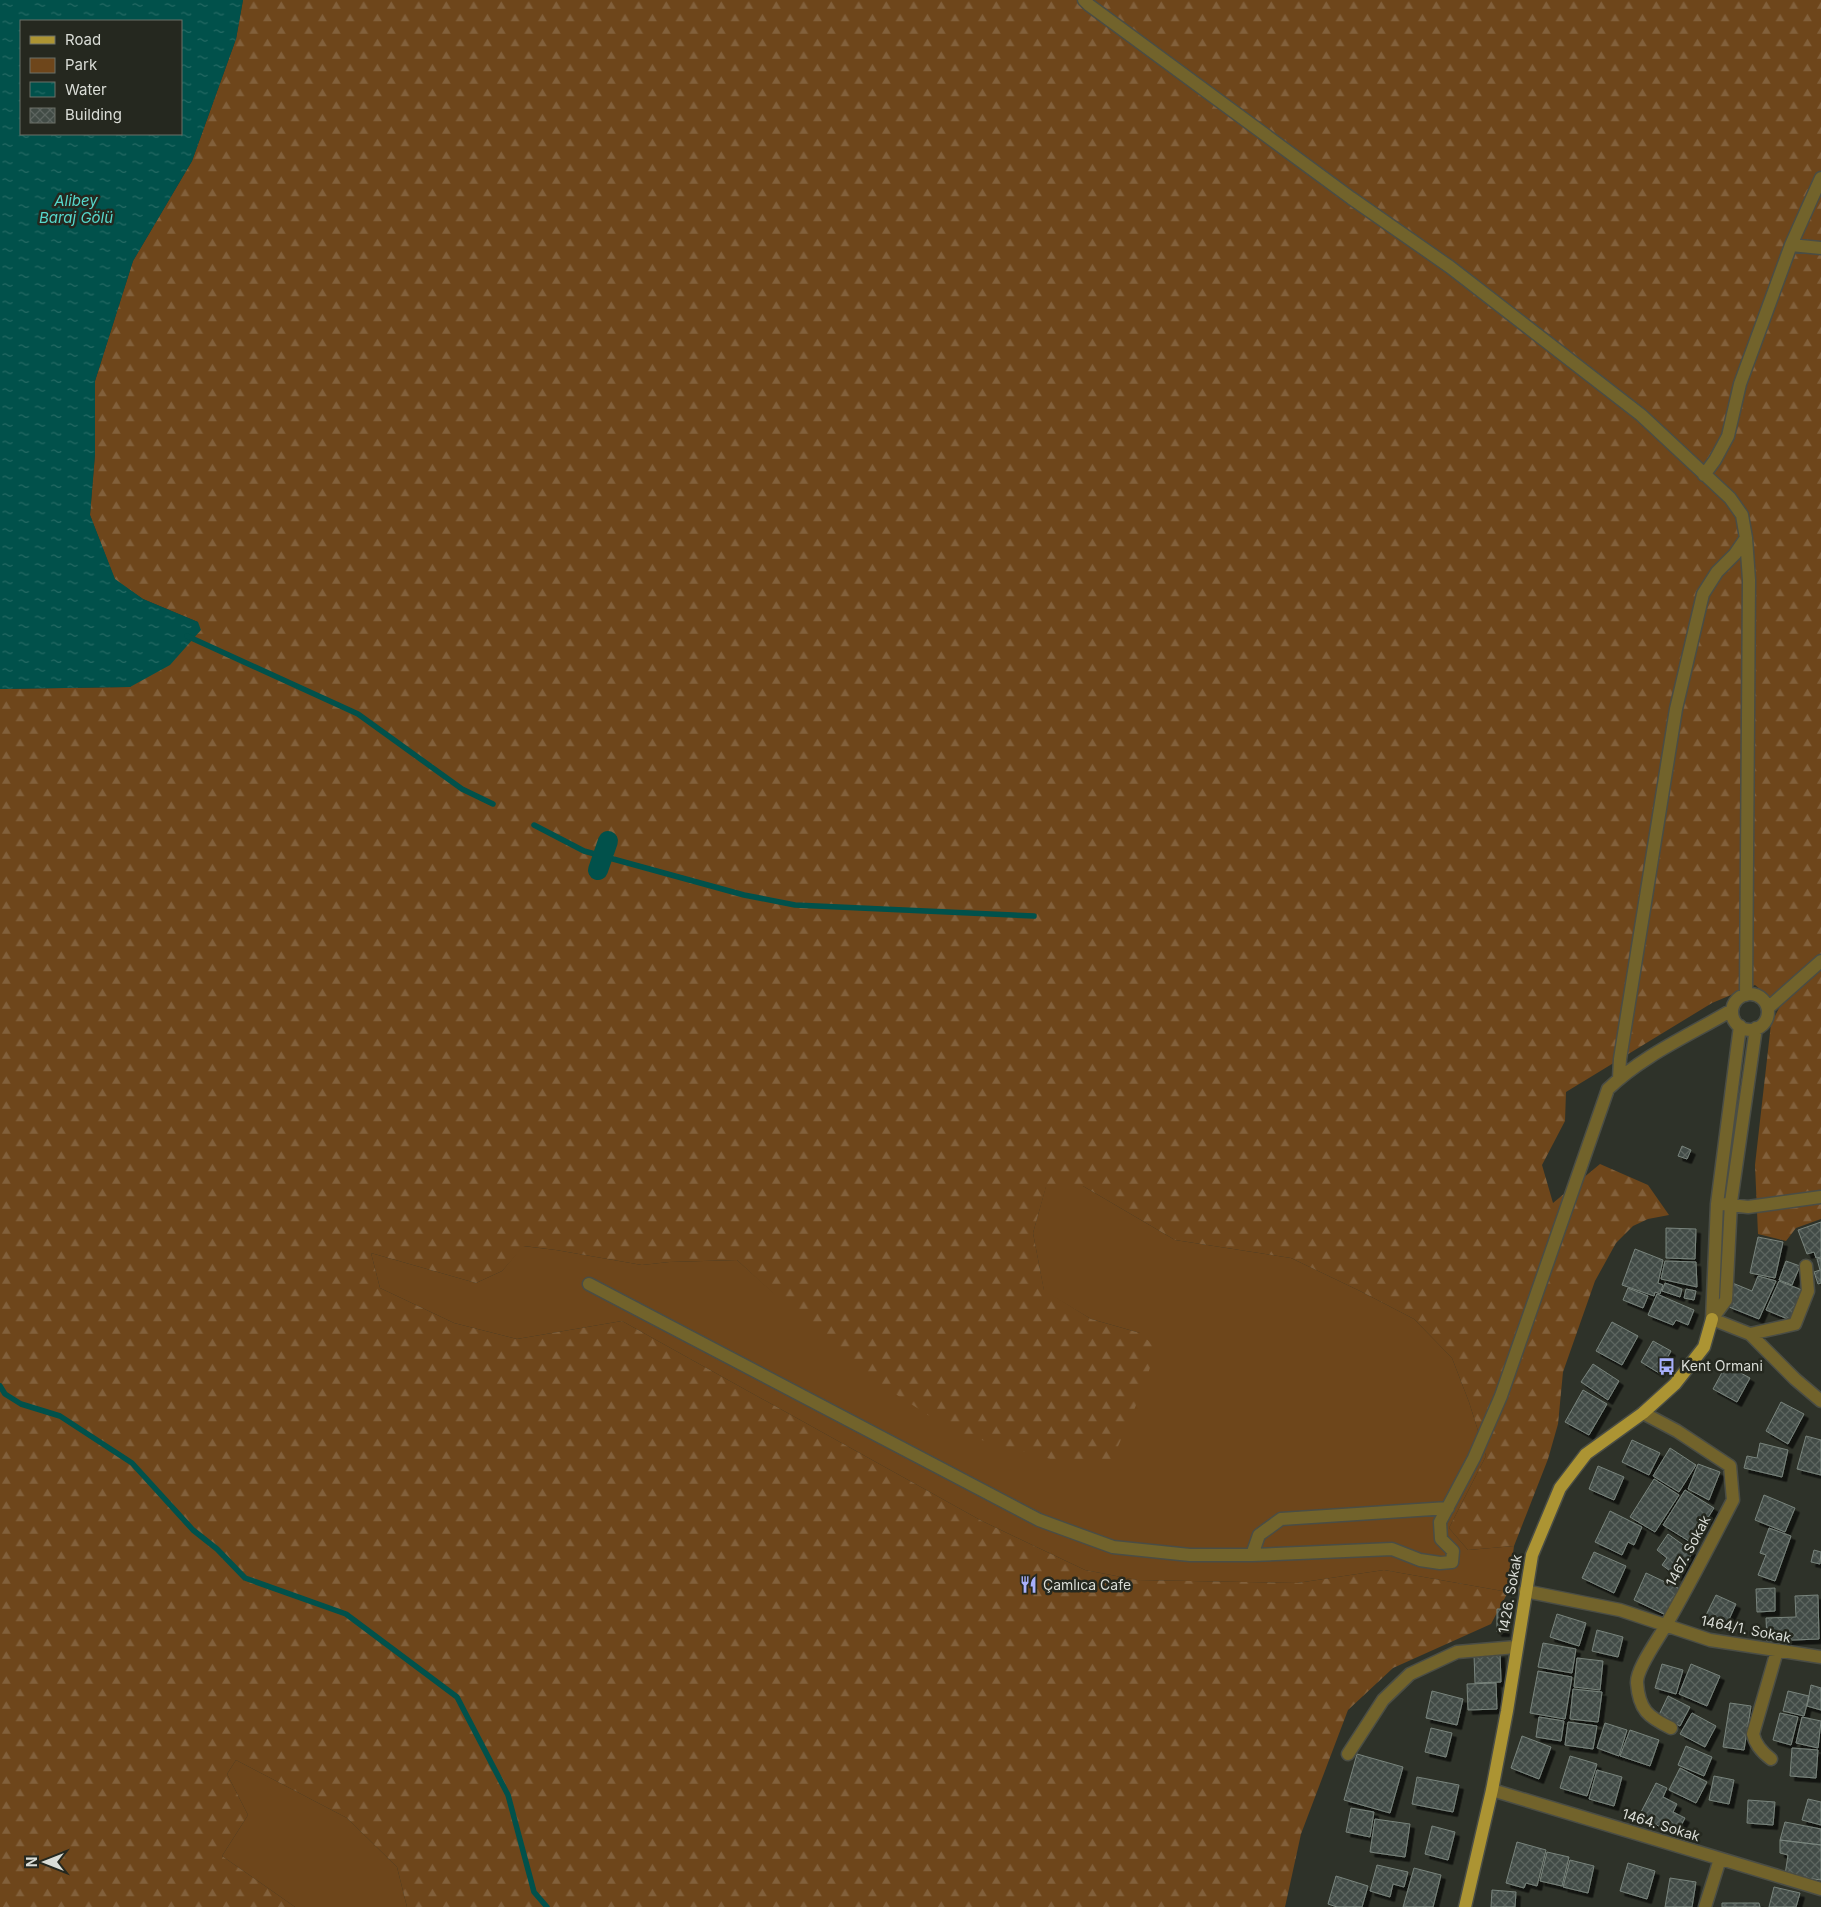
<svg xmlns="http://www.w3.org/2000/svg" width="1821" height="1907" font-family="Inter,sans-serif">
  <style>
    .green { fill: #6e461b }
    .forest { fill: url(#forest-firs) }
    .water { fill: url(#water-ripples); fill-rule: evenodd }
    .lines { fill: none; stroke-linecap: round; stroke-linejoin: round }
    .stream { stroke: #01514b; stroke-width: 5.5 }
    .canal { stroke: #01514b; stroke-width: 20 }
    .building { fill: url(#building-cross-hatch); stroke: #79847d; filter: url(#shadow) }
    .minor-casing { stroke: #4a4d45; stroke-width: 15 }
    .major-casing { stroke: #4a4d45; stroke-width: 15 }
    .minor { stroke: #72632b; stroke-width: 12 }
    .major { stroke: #ac9433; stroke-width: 12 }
    .labels { text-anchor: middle; stroke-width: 5; stroke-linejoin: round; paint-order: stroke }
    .poi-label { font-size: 14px; fill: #daddd7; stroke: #25281f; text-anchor: start }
    .street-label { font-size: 14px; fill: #daddd7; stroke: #25281f }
    .water-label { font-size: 15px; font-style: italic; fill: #56d8cc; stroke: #25281f }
  </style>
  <defs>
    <pattern id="forest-firs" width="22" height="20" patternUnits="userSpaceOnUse" patternTransform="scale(1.25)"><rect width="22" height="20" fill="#6e461b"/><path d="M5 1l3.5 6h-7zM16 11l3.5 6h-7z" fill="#82603b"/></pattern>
    <pattern id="water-ripples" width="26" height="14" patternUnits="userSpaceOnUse" patternTransform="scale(1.25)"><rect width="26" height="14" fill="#01514b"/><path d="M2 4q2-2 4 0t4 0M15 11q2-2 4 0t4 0" fill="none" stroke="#256a64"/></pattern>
    <pattern id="building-cross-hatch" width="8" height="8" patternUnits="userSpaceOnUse" patternTransform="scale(1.25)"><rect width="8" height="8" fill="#424c46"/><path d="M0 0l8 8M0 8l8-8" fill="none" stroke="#5d6560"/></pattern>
    <filter id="shadow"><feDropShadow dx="4.5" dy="4.5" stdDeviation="0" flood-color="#0009"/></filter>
  </defs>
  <rect width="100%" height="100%" fill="#2e3229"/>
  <path class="green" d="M1046,1186h37l92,54 116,18 69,33 54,28 38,39 17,44 17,54 -37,72 19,22 46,-4 -6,46 -124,-22 -87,13 -160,-3 -52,-10 -103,-49 -360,-200 -105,18 -63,-16 -74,-35 -9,-35 105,30 26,-12 21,-25 33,4 86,15 27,-3 68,-2 40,36 363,37 -49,-14 -47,-28 -11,-58z
    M236,1760l111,58 50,49 10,40h-112l-73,-51 26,-41 -21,-41z"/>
  <path class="forest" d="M243,0h1578v1219l-25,9 -10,13 -28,-7 -3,-69 16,-141 9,-18 -25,-21 -43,18 -146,89 -1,29 -23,44 11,38 47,-39 48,21 21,30 -21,4 -15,7 -17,17 -21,38 -32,91 -5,52 -10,35 -34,87 -46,4 -19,-22 37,-72 -17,-54 -17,-44 -38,-39 -54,-28 -69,-33 -116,-18 -92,-54 -37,1 -13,46 11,57 47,29 49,14 16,15 -12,39 -32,73h-58l-98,-27 -104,-67 -115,-106 -68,2 -27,3 -86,-15 -32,-4 -22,25 -26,12 -105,-30 9,35 74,35 63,16 105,-18 360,200 103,49 52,10 160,3 87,-13 124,22 -17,32 -98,44 -45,42 -47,124 -16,73h-878l-10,-40 -50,-49 -111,-58 -9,14 21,41 -26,41 73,51h-295v-1218l130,-2 68,-65 -55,-23 -28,-19 -25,-65 5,-61v-73l38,-120 59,-100 44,-122z"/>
  <path class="water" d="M0,0h243l-7,39 -44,122 -59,100 -38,120v73l-5,61 25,64 28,20 55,23 3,8 -31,35 -40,22 -130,2zM21,21h160v113h-160z"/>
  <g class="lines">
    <path class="stream" d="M187,636l171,78 104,75 31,15
      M534,825l50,26 160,44 51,10 239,11
      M0,1386l5,8 16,10 39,12 72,47 61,67 24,19 28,29 101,36 111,83 51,98 26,97 13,15"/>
    <path class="canal" d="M598,870l10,-29"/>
  </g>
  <path class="building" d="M1682,1146l9,4 -4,9 -9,-3z
    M1821,1222v35l-5,1 -2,-6 -7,2 -9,-24z
    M1666,1228l30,1 -1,30 -29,-1z
    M1758,1237l25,5 -8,36 -25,-5z
    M1635,1249l28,11 -5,23 5,2 -3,9 -5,-2 -1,4 -32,-11z
    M1821,1258v25l-3,1 -4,-12 6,-2 -3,-11z
    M1665,1261l31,1 1,25 -36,-8z
    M1786,1261l14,5 -8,19 -13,-5z
    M1758,1276l18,5 -17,38 -30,-12 1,-25 22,9z
    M1779,1281l23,9 -12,30 -24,-10z
    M1665,1283l17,6 -2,8 -18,-6z
    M1628,1288l20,8 -5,12 -20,-8z
    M1686,1289l10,2 -2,9 -10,-2z
    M1657,1294l37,16 -6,15 -12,-5 -3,5 -25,-10z
    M1612,1322l26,14 -16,29 -26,-14z
    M1653,1341l18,10 -12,22 -18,-11z
    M1593,1364l26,17 -11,19 -27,-18z
    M1726,1365l24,13 -13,24 -24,-13z
    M1583,1390l24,14 -18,31 -24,-13z
    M1781,1402l23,12 -16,30 -22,-13z
    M1806,1436l15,4v35l-24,-6z
    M1632,1440l28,13 -11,22 -27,-13z
    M1760,1443l28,7 -6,27 -38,-9 3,-12 10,2z
    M1670,1448l26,17 -17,27 -26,-16z
    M1698,1464l22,8 -11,28 -21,-11z
    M1598,1466l26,11 -10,23 -25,-11z
    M1654,1479l25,16 -24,37 -25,-15z
    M1685,1490l29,18 -22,35 -29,-18z
    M1764,1495l31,13 -10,24 -30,-12z
    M1610,1511l32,16 -8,18 -6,-3 -6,13 -27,-13z
    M1769,1528l22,8 -16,45 -17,-6 8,-20 -6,-2z
    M1668,1534l25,18 -16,24 -15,-11 5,-7 -10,-8z
    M1814,1550l7,2 -1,12 -9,-2z
    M1594,1552l32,14 -12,27 -32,-15z
    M1646,1573l34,16 -12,27 -34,-16z
    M1775,1588v23l-18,1 -1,-23z
    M1716,1595l20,9 -10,22 -21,-9z
    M1818,1595l1,44 -52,2 -1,-23 30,-1 -1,-21z
    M1497,1609h8v23h-8z
    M1557,1614l29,9 -7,23 -29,-9z
    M1597,1630l26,7 -5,20 -26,-6z
    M1543,1643l33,6 -4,24 -34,-6z
    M1500,1653l1,29 -26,1 -1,-28z
    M1577,1658l26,3 -3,29 -26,-3z
    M1662,1664l21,6 -7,24 -21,-6z
    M1691,1664l29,12 -13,30 -28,-12z
    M1538,1671l34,6 -7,42 -35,-6z
    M1496,1683l1,26 -29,1 -1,-26z
    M1811,1685l10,3v22l-14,-4z
    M1573,1689l29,3 -4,30 -28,-3z
    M1432,1691l31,8 -6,26 -31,-7z
    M1788,1691l21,5 -5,20 -21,-5z
    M1668,1696l22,11 -10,19 -21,-11z
    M1730,1703l21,3 -7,44 -21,-3z
    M1692,1713l24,13 -11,21 -25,-13z
    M1780,1713l18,4 -7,28 -18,-5z
    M1539,1717l25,4 -3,20 -25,-4z
    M1802,1717l19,4 -3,27 -22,-5z
    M1568,1722l29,4 -4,23 -28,-4z
    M1605,1723l22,7 -8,26 -22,-8z
    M1431,1728l21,5 -6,24 -21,-5z
    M1630,1730l29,10 -9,26 -30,-10z
    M1522,1736l29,11 -12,32 -28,-11z
    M1686,1746l26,11 -8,19 -26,-11z
    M1792,1748l26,2 -2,28 -26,-2z
    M1357,1754l46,13 -13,46 -46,-13z
    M1570,1756l27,8 -10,32 -27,-8z
    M1680,1768l27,14 -11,21 -27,-13z
    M1597,1770l25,7 -8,29 -25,-7z
    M1714,1776l20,4 -5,24 -20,-4z
    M1417,1777l42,8 -6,27 -41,-8z
    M1656,1783l11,5 -4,9 14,7 -4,8 12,6 -9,17 -37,-19z
    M1808,1799l13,3v23l-19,-5z
    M1748,1800l27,2 -2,23 -26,-2z
    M1351,1808l23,4 -4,25 -24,-5z
    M1375,1819l35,5 -5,33 -35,-5z
    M1785,1822l36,7v16l-41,-5z
    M1432,1826l23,6 -7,28 -23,-6z
    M1780,1840l41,5v35l-36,-5 3,-20 -8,-2z
    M1517,1842l29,8 -9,36 -11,-3 -2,5 -18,-5z
    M1547,1852l22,5 -7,29 -22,-5z
    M1570,1860l24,6 -6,27 -25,-6z
    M1628,1863l27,8 -8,28 -27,-8z
    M1377,1865l31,7 -4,15 -11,-3 -3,13 -20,-6z
    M1414,1868l27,7 -8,32h-30z
    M1336,1876l32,10 -6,21h-25l-9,-3z
    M1670,1878l26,4 -4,25h-27z
    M1774,1887l26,6 -4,14h-27z
    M1492,1890l24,2 -1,15h-24z
    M1722,1903h37l1,4h-38z"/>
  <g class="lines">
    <defs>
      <path id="minor" d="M1084,0l5,5 262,193 99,69 191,148 89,83 12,17 4,23 3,42 -3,415
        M1791,245l30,3
        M1704,475l11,-15 13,-24 12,-52 51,-139 30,-67
        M1732 1012a18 18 0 1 1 36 0a18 18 0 1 1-36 0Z
        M1768,1008l53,-47
        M1619,1078l1,-19 56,-350 27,-115 14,-22 18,-18 11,-16
        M1722,1204l26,3 73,-10
        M589,1284l450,236 74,27 77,8h62l140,-6 28,11 20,3 12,-1 1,-11 -12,-12 -1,-17 34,-64 27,-62 107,-307c35,-34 82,-54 124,-79
        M1712,1319l14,-19 5,-98 25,-174
        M1712,1319l5,-115 23,-178
        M1712,1319l38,15 45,45 26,22
        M1750,1334l45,-10 13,-33 -2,-25
        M1643,1413l34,18 53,35 3,34c-22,42 -43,84 -67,125 -7,13 -30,44 -29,58 2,27 11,34 34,45
        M1252,1555l7,-20 22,-16 167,-11
        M1525,1591l95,19 90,30 111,17
        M1348,1754l35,-54 27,-26 47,-22 59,-5
        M1771,1759c-8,-6 -16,-15 -18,-25l24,-83
        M1492,1790l329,99
        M1705,1907l15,-48"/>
      <path id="major" d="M1465,1907l27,-117 15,-79 25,-156 28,-67 26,-34 57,-41 32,-29 29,-37 8,-28"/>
    </defs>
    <use href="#minor" class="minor-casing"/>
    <use href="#major" class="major-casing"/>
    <use href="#minor" class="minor"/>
    <use href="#major" class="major"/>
  </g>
  <defs>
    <symbol id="bus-bare" viewBox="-9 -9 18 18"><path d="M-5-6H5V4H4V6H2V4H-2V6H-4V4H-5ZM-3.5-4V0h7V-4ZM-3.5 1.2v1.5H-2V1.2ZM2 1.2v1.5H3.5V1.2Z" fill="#a8b0fc" stroke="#25281f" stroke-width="2.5" paint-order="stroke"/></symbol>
    <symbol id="restaurant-bare" viewBox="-9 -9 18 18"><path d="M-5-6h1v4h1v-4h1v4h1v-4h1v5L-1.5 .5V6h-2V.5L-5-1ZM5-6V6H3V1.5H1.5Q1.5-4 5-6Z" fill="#a8b0fc" stroke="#25281f" stroke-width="2.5" paint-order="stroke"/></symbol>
  </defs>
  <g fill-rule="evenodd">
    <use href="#bus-bare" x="1654" y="1354" width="25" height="25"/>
    <use href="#restaurant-bare" x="1016" y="1572" width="25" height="25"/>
  </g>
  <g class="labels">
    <g class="poi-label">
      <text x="1681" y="1371">Kent Ormani</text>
      <text x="1043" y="1590">Çamlıca Cafe</text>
    </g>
    <g class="street-label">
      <text transform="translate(1688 1551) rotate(-62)" y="5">1467. Sokak</text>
      <text transform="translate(1510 1594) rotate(-80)" y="5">1426. Sokak</text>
      <text transform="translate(1746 1629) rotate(11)" y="5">1464/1. Sokak</text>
      <text transform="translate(1661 1825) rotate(17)" y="5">1464. Sokak</text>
    </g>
    <g class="water-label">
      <text x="76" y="206">Alibey<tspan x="76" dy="17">Baraj Gölü</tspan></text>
    </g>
  </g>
  <rect x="20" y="20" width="162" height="115" fill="#25281f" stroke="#6d7069"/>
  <rect x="30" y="36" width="25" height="8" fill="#ac9433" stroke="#6d7069"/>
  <text x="65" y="45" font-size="15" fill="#daddd7">Road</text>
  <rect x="30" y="58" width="25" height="15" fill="#6e461b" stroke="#6d7069"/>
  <text x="65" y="70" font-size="15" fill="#daddd7">Park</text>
  <rect x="30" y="82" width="25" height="15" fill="url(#water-ripples)" stroke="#6d7069"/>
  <text x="65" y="95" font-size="15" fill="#daddd7">Water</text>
  <rect x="30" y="108" width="25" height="15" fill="url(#building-cross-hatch)" stroke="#6d7069"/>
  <text x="65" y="120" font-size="15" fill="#daddd7">Building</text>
  <g transform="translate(45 1862) rotate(270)" stroke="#25281f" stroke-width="4" paint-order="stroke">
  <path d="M0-4L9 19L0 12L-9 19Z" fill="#daddd7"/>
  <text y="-8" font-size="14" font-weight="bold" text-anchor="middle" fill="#daddd7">N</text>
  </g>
</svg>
